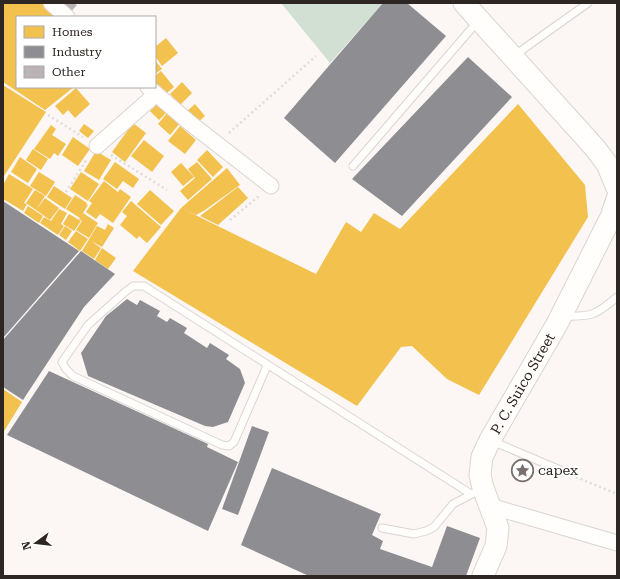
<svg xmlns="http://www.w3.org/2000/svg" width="620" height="579" font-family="'Roboto Serif',serif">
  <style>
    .green { fill: #d1e0d2 }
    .homes { fill: #f2c14e }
    .industry { fill: #8d8d92 }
    .building { fill: #bbb3b6 }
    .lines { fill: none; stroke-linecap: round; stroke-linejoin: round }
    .lane-casing { stroke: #dad4d1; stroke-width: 9 }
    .street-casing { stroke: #dad4d1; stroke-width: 17 }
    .secondary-casing { stroke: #dad4d1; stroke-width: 23 }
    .path { stroke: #dedddc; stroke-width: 2.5; stroke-dasharray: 2 3; stroke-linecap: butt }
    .lane { stroke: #fffefd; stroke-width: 7 }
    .street { stroke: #fffefd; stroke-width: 15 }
    .secondary { stroke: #fffefd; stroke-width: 21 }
    .labels { text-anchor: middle; stroke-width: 4; stroke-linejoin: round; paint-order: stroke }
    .street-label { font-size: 14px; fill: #2e2622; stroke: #fff }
    .poi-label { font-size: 14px; fill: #2e2622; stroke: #fff; text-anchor: start }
  </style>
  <rect width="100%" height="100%" fill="#fcf7f4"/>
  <path class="green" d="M281,3h102l-53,60z"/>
  <path class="homes" d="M3,3h40l16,14h-42v70h57l-29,23 -42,-28z
    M166,38l12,15 -16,13 -7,-10v-9z
    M155,60l7,9 -7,5z
    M161,71l13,16 -12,10 -7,-10v-11z
    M182,82l10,11 -12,12 -10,-11z
    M3,85l43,27 -42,64h-1z
    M76,88l14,16 -15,14 -7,-8 -5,5 -8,-9z
    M159,102l9,9 -9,9 -9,-9z
    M195,104l10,12 -10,9 -10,-12z
    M518,104l67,81 3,32 -109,178 -32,-16 -35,-33 -11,1 -44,59 -224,-135 48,-63 135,66 30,-52 15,10 13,-19 26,16z
    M168,112l12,11 -10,12 -12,-11z
    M133,123l13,10 -21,29 -13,-10z
    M84,124l10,7 -6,7 -9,-7z
    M51,125l5,4 -4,6 14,9 -8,12 -4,-3 -4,6 -16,-10z
    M180,126l16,14 -11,14 -17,-13z
    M73,137l17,12 -12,17 -16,-11z
    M144,140l20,16 -12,16 -21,-16z
    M33,149l15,10 -7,11 -15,-10z
    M207,150l16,17 -10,10 -16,-17z
    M96,151l15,9 -12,20 -15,-9z
    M20,157l17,12 -9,14 -17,-11z
    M115,162l24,17 -6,9 -10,-7 -6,8 -14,-10z
    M197,162l15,17 -24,21 -8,-9 15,-13 -7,-9z
    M181,163l13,14 -11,9 -12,-14z
    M227,168l13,17 -35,25 -9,5 -15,-7z
    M39,172l16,10 -9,14 -16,-10z
    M81,172l18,12 -11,17 -18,-12z
    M9,174l24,15 -9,14 3,1 -4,7 -20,-12v-14z
    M104,181l14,11 2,-3 11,8 -18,26 -13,-9 -4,5 -10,-7 6,-9 -3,-2z
    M54,186l18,12 -7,11 -18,-12z
    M238,187l10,11 -30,27 -18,-9z
    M35,190l10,6 -9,14 -10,-7z
    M150,190l24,21 -13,14 -24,-21z
    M75,195l12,8 -1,1 2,1 -5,8 15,10 -9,15 -13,-8 6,-9 -3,-2 1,-1 -14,-9z
    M45,198l14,10 -9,12 -14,-10z
    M131,201l30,26 -14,16 -8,-7 -2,3 -17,-14 7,-9 -5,-4z
    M28,206l15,10 -4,7 -15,-10z
    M59,209l8,4 -6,11 3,2 -6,9 -18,-12 4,-6 7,4z
    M69,214l12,7 -7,10 -11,-7z
    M108,224l6,4 -12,19 -11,-6 10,7 -7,11 -12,-8 15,-25 8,4z
    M65,226l7,5 -6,9 -7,-5z
    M76,231l12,8 -8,12 -12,-9z
    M102,248l14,10 -8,11 -13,-9z
    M3,389l19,13 -19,31z"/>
  <path class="industry" d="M383,3h24l39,33 -111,127 -51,-45z
    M468,57l44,40 -110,119 -50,-37z
    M3,201l76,50 -76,87z
    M81,251l34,23 -31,33 -61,93 -20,-13v-47z
    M127,299l10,6 3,-5 20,11 -3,5 10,6 3,-4 17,10 -3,5 23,15 3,-5 19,12 -3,4 14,10 5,14 -17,39 -15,5 -8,-1 -117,-50 -7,-23 25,-37z
    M49,371l159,73 -1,3 31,15 -30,69 -201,-96z
    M252,426l17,6 -31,83 -16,-6z
    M272,468l109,46 -9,21 11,6 -3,8 52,18 15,-41 33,12 -14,38h-157l-68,-31z"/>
  <path class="building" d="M54,3h20l3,2 -9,10z"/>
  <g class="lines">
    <defs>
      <path id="lane" d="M515,55l73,-52
        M353,166l125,-145
        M564,316c28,1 32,-1 53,-19
        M267,366l-33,76 -5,4 -7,-1 -149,-69 -7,-7 -4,-7 26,-37 37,-33 8,-6h11l327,208
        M492,441l73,31
        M382,528l32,6 12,-3 8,-4 19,-23 21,-11"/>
      <path id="street" d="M51,3l16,14
        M148,87l42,36 81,63
        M97,146l59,-52
        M490,506l127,37"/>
      <g id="secondary">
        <path d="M464,3l131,145 12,16 10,24"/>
        <path id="s1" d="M483,576l13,-30 2,-18 -15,-40 -3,-13 2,-18 8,-17 67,-116 54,-107 6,-18"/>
      </g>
    </defs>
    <use href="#lane" class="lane-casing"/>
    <use href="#street" class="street-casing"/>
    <use href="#secondary" class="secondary-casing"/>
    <path class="path" d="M48,115l35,22
      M229,133l87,-77
      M111,155l56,35
      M66,192l21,-33
      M230,220l29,-24
      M576,477l41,17"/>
    <use href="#lane" class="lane"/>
    <use href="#street" class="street"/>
    <use href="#secondary" class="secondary"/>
  </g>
  <defs>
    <symbol id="sight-ring" viewBox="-11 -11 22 22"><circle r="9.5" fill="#fff" stroke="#766f6c" stroke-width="1.5"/><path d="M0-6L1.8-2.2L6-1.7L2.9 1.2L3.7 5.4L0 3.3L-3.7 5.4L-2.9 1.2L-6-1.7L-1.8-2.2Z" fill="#766f6c"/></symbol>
  </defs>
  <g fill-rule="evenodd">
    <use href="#sight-ring" x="510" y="458" width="25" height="25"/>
  </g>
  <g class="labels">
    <g class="street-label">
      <text dy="5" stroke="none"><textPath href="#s1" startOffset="209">P. C. Suico Street</textPath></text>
    </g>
    <g class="poi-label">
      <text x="538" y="475">capex</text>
    </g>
  </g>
  <rect width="620" height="579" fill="none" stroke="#2e2622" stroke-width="8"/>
  <rect x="16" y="16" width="140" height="72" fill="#ffffff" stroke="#aba8a7"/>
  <rect x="24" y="26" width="20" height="12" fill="#f2c14e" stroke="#aba8a7"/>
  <text x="52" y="36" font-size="12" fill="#2e2622">Homes</text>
  <rect x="24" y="46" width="20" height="12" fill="#8d8d92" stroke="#aba8a7"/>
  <text x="52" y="56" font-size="12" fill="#2e2622">Industry</text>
  <rect x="24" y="66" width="20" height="12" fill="#bbb3b6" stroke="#aba8a7"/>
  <text x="52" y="76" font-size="12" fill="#2e2622">Other</text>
  <g transform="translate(36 543) rotate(255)" stroke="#ffffff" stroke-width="3" paint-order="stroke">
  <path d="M0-3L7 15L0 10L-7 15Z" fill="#2e2622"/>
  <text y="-6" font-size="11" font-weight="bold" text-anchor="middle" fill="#2e2622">N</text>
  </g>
</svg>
